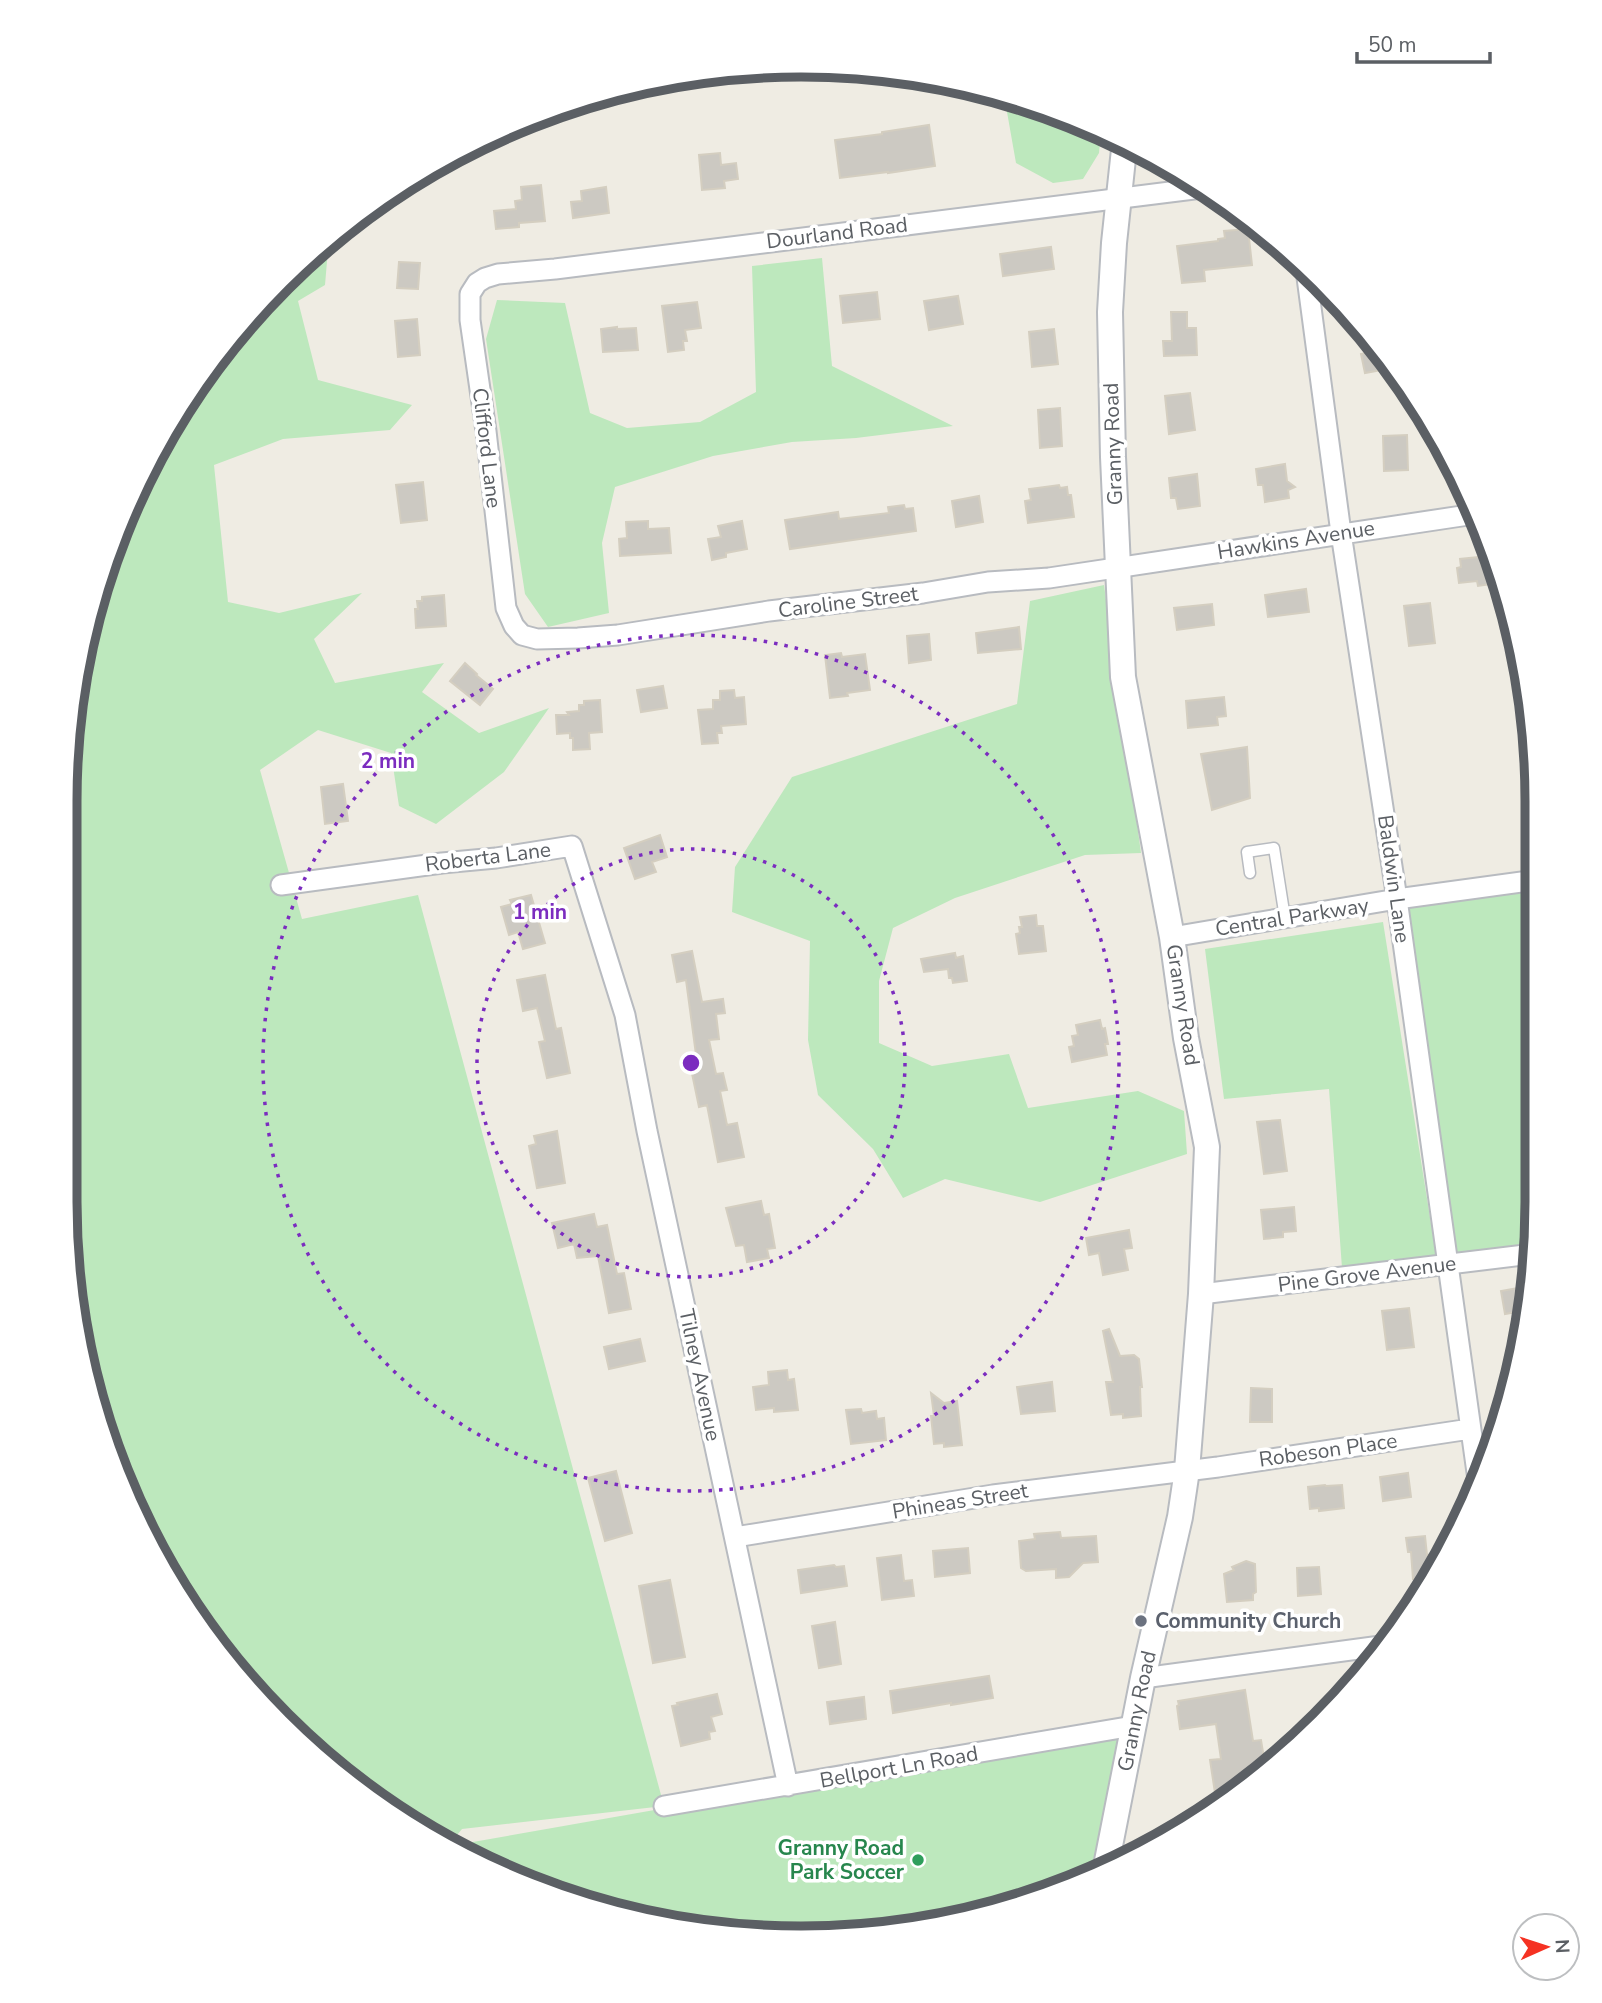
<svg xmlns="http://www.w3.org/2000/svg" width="1602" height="2003" font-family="'Nunito Sans',sans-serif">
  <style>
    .green { fill: #bde8bd }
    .building { fill: #ccc9c2; stroke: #d4cec0; stroke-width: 2 }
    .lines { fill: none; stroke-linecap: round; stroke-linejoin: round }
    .service-casing { stroke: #b8bbc0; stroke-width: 13 }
    .minor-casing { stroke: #b8bbc0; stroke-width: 23 }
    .tertiary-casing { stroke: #b8bbc0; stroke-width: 28 }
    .service { stroke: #fff; stroke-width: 10 }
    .minor { stroke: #fff; stroke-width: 19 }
    .tertiary { stroke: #fff; stroke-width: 24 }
    .ring { fill: none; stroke: #7b2cbf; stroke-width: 3.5; stroke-dasharray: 3.5 7 }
    .worship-dot { fill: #6b7280; stroke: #fff; stroke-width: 2.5 }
    .leisure-dot { fill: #2e9e5b; stroke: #fff; stroke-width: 2.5 }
    .labels { text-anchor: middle; stroke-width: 7; stroke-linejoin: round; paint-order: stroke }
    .street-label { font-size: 21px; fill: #5b5f64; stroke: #fff }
    .worship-label { font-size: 21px; font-weight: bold; fill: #5b616d; stroke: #fff; text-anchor: start }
    .leisure-label { font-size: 21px; font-weight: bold; fill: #27864d; stroke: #fff; text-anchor: end }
    .rim { fill: none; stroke: #5b5f64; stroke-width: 9 }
    .centre { fill: #7b2cbf; stroke: #fff; stroke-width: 3.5 }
    .ring-label { font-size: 21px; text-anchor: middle; font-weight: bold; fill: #7b2cbf; stroke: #fff; stroke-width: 7; stroke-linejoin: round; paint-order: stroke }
  </style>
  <rect width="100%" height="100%" fill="#efece3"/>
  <path class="green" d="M1004,95l97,36 -2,22 -16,26 -30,4 -37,-20z
    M329,238l-4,47 -27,16 20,79 94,25 -22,25 -107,9 -69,26 14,137 51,11 83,-20 -48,46 21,44 109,-20 -22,29 57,41 70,-25 -45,64 -68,52 -37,-18 -8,-53 -73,-23 -58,40 42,149 116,-24 246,911 -202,23 -14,17 -15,-7 -153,-117 -117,-152 -73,-178 -25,-190 1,-449 38,-189 60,-131 83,-117 69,-69z
    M822,258l10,108 121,60 -97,12 -64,4 -79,14 -98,31 -13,56 7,70 -61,14 -23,-33 -39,-255 11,-39 68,3 25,110 37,15 73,-6 56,-30 -4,-126z
    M1104,585l37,268 -56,2 -130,43 -62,30 -14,53v62l53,23 77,-12 19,54 110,-17 46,20 3,43 -147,48 -95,-23 -42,19 -30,-49 -55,-54 -10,-55 2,-99 -78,-29 3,-45 57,-90 225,-73 13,-103z
    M1536,889l1,313 -4,43 -77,11 -48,-349z
    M1383,922l53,333 -94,13 -13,-179 -105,10 -19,-150z
    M1133,1726l-23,138 -119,49 -190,25 -191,-25 -160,-67z"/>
  <path class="building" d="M929,125l6,41 -47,7v-1l-48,6 -5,-38 47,-6v-2z
    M720,153l1,12 15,-2 2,16 -14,2 1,7 -23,2 -3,-35z
    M541,185l4,36 -26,2v4l-23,2 -2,-18 22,-2 -1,-8 7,-1 -1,-13z
    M606,187l3,26 -36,5 -2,-16 11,-1 -1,-10z
    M1248,229l4,36 -48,5 1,11 -23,2 -5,-37 41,-5v-2l7,-1 -1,-7z
    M1051,247l3,22 -51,7 -3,-22z
    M399,262l21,1 -2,26 -21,-1z
    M877,292l3,27 -37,4 -3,-27z
    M958,296l5,28 -34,6 -5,-29z
    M697,302l4,26 -16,2 2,11h-4l1,9 -16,2 -6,-46z
    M1171,312h16v16h9l1,27 -33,1 -1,-15h9z
    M417,319l3,36 -22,2 -3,-36z
    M617,327v2l19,-1 2,22 -35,2 -2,-23z
    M1054,329l4,35 -26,3 -3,-35z
    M1379,350l13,18 -27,5 -4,-19z
    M1190,393l5,37 -26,4 -4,-38z
    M1060,408l2,38 -22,2 -2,-38z
    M1407,435l1,35 -24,1 -1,-35z
    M1285,464l2,17 8,6 -7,3 1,8 -24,4 -2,-17h-5l-2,-16z
    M1197,474l3,32 -22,3 -2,-11h-5l-2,-20z
    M423,482l4,38 -26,3 -5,-38z
    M1059,485l1,3 7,-1 1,8h3l3,22 -46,6 -3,-22 6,-1 -2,-11z
    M979,496l4,26 -27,5 -4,-26z
    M904,505l1,4 8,-1 3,23 -126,18 -5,-29 53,-8 1,7 50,-6 -1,-6z
    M648,521v8l21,-1 2,25 -51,3 -1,-17 8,-1 -1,-16z
    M742,521l5,28 -21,4v4l-14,3 -4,-21 13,-2 -3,-11z
    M1488,556l1,4 7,-1 5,18 -10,1 1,6 -14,2 -1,-5 -18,2 -2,-15 4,-1 -1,-8z
    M1306,589l3,23 -41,5 -3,-22z
    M444,595l2,31 -30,2 -1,-19h3l-1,-8h5v-4z
    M1430,603l5,40 -26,3 -5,-40z
    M1212,604l2,21 -37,5 -3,-22z
    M1019,627l2,22 -43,4 -2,-20z
    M929,634l2,26 -22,3 -2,-27z
    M841,653l1,4 23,-3 5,36 -23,3 1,3 -18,2 -5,-43z
    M465,663l12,11 -1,1 17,14 -13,16 -30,-24z
    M663,686l4,22 -26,4 -4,-22z
    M734,690l1,8 9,-1 2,27 -25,2 1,7h-5l1,10 -16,1 -4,-34 15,-1v-9h7v-9z
    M1224,697l2,19 -9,1 1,8 -30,3 -2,-27z
    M600,700l2,32 -13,1 1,16 -17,1v-12h-3v-5l-13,1 -1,-19h13l-2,-3 12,-1v-6h5v-4z
    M1247,747l3,51 -38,12 -11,-56z
    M343,784l5,37 -23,3 -4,-37z
    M660,835l7,22 -15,5 4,10 -21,7 -11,-31z
    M531,895l14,48 -22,6 -5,-17 -9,3 -8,-28 11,-3 -2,-4z
    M1036,915l1,11h6l3,25 -27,3 -3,-20 4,-1 -1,-6h3l-2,-10z
    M692,951l10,51 21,-3 2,14 -9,1 3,25 -10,1 7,34 7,-1 4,17 -7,1 7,34 10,-2 7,34 -26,5 -11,-57 -8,2 -9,-43 7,-2 -11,-82 -9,2 -5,-27z
    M955,953l1,5 7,-2 4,25 -14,2 -1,-5h-3l-1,-9 -24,3 -3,-13z
    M545,975l11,54 5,-1 9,45 -23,5 -8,-36 6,-1 -8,-33 -14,3 -6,-31z
    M1100,1020l2,9 3,-1 3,16h-3l2,11 -35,7 -3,-15 5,-1 -2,-10 6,-1 -2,-10z
    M1280,1120l7,51 -23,3 -7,-52z
    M557,1131l8,52 -28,5 -8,-42 7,-2 -2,-8z
    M761,1201l3,14 5,-1 6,34 -8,1 2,9 -22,4 -3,-17 -8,1 -10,-38z
    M1294,1207l2,24 -13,1v5l-19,2 -3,-29z
    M594,1214l3,13 10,-2 10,49 7,-1 7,36 -22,4 -11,-57 -21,2 -3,-14 -16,4 -6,-25z
    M1129,1230l3,18 -8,1 4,21 -25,5 -4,-22 -10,2 -3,-17z
    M1529,1286l-2,24 -22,4 -4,-23z
    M1409,1308l5,39 -27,3 -5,-39z
    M1109,1329l11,27 14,-1 5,4 3,28h-2l1,29 -18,2v-4l-12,1 -5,-33h7l-10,-51z
    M640,1339l5,22 -36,8 -5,-22z
    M787,1370l1,10 6,-1 4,31 -24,2v-4l-18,2 -3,-23 16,-2 -1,-13z
    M1052,1382l3,29 -34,3 -4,-27z
    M1251,1388l21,1v33h-22z
    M931,1393l13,10 13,-2 5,44 -18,2v-4l-10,1 -3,-28h3z
    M861,1409l1,4 14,-2 1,8 7,-1 2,22 -35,4 -5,-34z
    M616,1471l16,62 -27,8 -17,-63z
    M1408,1473l3,24 -28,4 -3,-24z
    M1325,1485l1,1 16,-1 2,23 -25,3v-3l-9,1 -2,-22z
    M1060,1532l1,6 35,-2 2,26 -15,1 -14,14 -13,1v-9l-30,2 -5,-3 -2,-27 16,-2 -1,-5z
    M1425,1536l2,19 14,-2 -14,24 -14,2 -2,-27h-3l-2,-14z
    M968,1548l2,25 -35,4 -2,-26z
    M901,1555l3,26 8,-1 2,16 -32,4 -5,-42z
    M1246,1561l9,3 1,28 -3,2v6l-26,2 -3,-28 10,-4 -2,-3z
    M834,1565l2,2 8,-1 3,20 -46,7 -3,-23z
    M1319,1567l2,27 -23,2 -1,-28z
    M670,1580l15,77 -32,6 -14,-77z
    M835,1622l6,42 -22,4 -7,-42z
    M989,1676l4,22 -42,7v-2l-58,10 -3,-22z
    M1245,1690l8,51 8,-1 5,30 -49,36 -7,-46 11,-1 -5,-35 -36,5 -3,-23 2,-1 -1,-4z
    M717,1694l5,20 -11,3 4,14 -6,1 1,7 -29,7 -9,-40 6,-1 -1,-2z
    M864,1697l2,22 -36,5 -3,-22z"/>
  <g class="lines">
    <defs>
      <path id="service" d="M1250,873l-3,-21 27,-4 11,70"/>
      <path id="minor" d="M1202,188l-647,81 -57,5 -13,4 -8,5 -7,11v26l16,111 20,177 8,18 8,9 15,4 41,-1 40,-3 151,-24 154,-18 65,-11 61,-4 426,-64
        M1306,270l35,263 56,366 82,588
        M281,885l161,-22 54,-5 76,-12 53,169 22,116 141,655
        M1172,937l225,-38 139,-19
        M1201,1294l331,-40
        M735,1537l258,-42 225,-28 252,-38
        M1143,1678l245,-33
        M664,1806l469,-80"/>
      <g id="tertiary">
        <path id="s1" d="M1106,1866l37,-188 37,-161 7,-47 14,-176 6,-147 -21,-109 -14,-101 -49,-260 -10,-220 -3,-145 4,-69 11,-103"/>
      </g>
    </defs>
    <use href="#service" class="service-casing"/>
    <use href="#minor" class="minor-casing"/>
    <use href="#tertiary" class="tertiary-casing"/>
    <use href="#service" class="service"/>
    <use href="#minor" class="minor"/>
    <use href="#tertiary" class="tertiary"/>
  </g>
  <g class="ring">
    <circle cx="691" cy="1063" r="214"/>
    <circle cx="691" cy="1063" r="428"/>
  </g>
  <circle class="worship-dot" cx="1141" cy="1621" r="7"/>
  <circle class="leisure-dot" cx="918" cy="1860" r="7"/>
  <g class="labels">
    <g class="street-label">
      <text transform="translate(837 233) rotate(-7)" y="7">Dourland Road</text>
      <text transform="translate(1113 444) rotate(-92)" y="7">Granny Road</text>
      <text transform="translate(487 448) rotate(83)" y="7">Clifford Lane</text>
      <text transform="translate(1296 540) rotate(-9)" y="7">Hawkins Avenue</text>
      <text transform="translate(848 602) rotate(-7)" y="7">Caroline Street</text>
      <text transform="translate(488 857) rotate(-7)" y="7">Roberta Lane</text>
      <text transform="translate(1394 879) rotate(82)" y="7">Baldwin Lane</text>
      <text transform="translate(1292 917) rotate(-9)" y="7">Central Parkway</text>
      <text transform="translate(1183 1005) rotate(81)" y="7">Granny Road</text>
      <text transform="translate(1367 1274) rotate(-7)" y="7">Pine Grove Avenue</text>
      <text transform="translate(700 1375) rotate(78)" y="7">Tilney Avenue</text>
      <text transform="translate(1328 1450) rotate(-8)" y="7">Robeson Place</text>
      <text transform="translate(960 1501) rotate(-9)" y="7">Phineas Street</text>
      <text dy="7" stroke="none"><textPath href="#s1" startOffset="158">Granny Road</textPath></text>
      <text transform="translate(899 1767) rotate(-10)" y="7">Bellport Ln Road</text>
    </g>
    <g class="worship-label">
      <text x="1155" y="1628">Community Church</text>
    </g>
    <g class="leisure-label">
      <text x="904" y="1855">Granny Road<tspan x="904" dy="24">Park Soccer</tspan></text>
    </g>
  </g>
  <path d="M0 0H1602V2003H0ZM801 77H801A724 724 0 0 1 1525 801V1202A724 724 0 0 1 801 1926H801A724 724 0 0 1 77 1202V801A724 724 0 0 1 801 77Z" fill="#fff" fill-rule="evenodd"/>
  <path class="rim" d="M801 77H801A724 724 0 0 1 1525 801V1202A724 724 0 0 1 801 1926H801A724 724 0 0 1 77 1202V801A724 724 0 0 1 801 77Z"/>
  <circle cx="691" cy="1063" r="10" class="centre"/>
  <g class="ring-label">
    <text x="388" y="768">2 min</text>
    <text x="540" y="919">1 min</text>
  </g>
  <g transform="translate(1546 1947) rotate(87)"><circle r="33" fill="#ffffff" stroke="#bdbfc1" stroke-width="2"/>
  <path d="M0-5L12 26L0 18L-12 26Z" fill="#f53223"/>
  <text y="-10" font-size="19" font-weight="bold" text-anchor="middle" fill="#5b5f64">N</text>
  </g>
  <path d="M1357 52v10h133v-10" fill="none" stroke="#5b5f64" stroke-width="3.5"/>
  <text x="1368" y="52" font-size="21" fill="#5b5f64" stroke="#ffffff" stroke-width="5" paint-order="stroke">50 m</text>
</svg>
